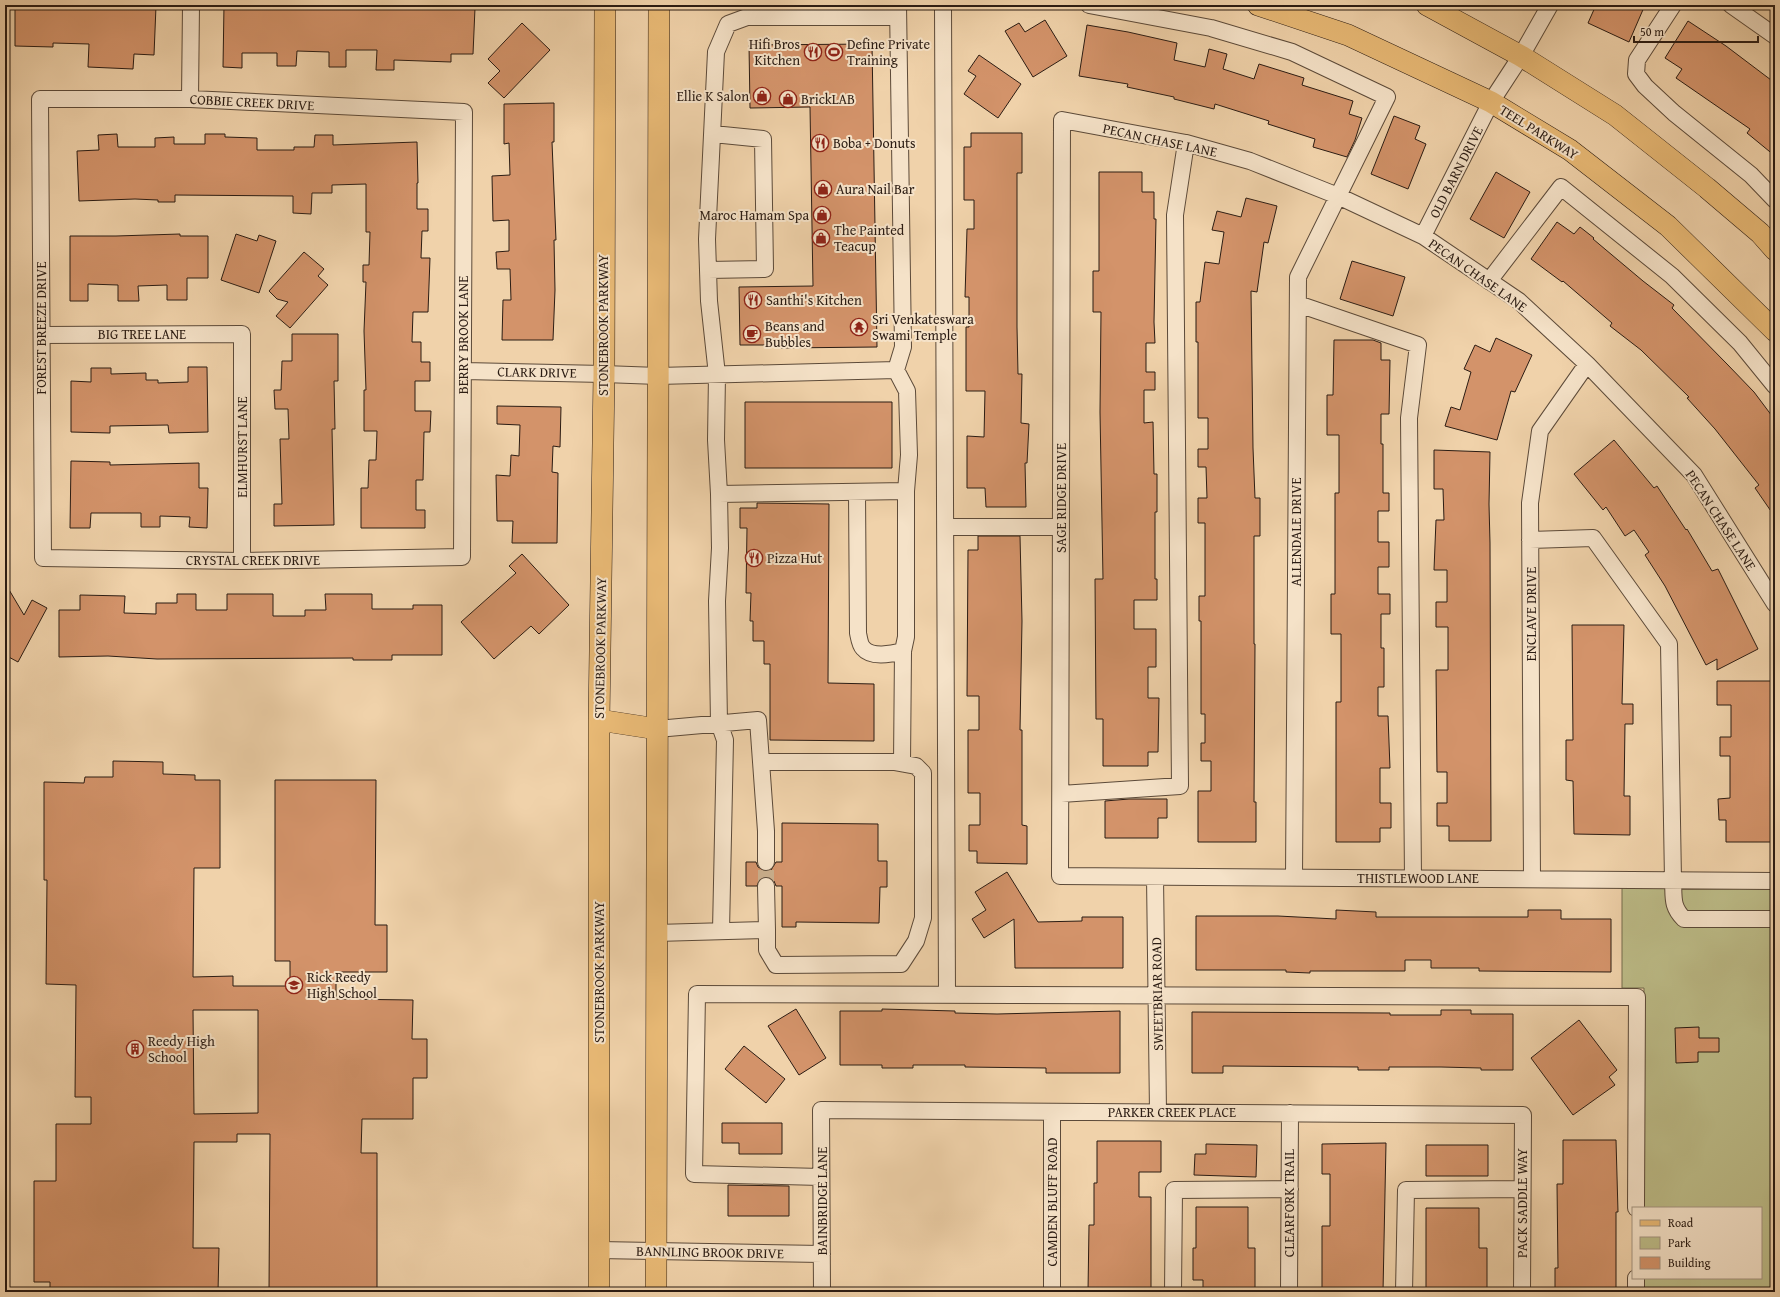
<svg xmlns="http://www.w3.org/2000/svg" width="1780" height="1297" font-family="'Gentium Book Plus',serif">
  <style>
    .green { fill: #bcbb87; stroke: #746c4d }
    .building { fill: #d3936a; stroke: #2b1c13; fill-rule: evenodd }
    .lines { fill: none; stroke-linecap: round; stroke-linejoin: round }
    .minor-tunnel { stroke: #c9ae8c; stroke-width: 16; stroke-dasharray: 16 8; stroke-linecap: butt }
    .minor-casing { stroke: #5c4a39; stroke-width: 18 }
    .major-casing { stroke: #2b1c13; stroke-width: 22 }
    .minor { stroke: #f5e2c8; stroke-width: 16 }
    .major { stroke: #e8b975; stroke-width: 21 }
    .labels { text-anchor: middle; stroke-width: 4; stroke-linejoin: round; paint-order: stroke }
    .poi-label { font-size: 14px; fill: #2b1c13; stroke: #f5e2c8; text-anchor: start }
    .street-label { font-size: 14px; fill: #2b1c13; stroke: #f5e2c8 }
  </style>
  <rect width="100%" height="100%" fill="#f0d2aa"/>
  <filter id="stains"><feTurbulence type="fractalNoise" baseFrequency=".005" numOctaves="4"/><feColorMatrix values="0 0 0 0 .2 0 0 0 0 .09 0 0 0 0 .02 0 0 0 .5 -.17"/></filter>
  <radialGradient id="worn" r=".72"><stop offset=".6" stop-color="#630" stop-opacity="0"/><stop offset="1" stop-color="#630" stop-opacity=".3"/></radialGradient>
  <path class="green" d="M1622,887l153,2v403h-132v-14h118v-70h-118l1,-220h-22z"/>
  <path class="building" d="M15,5l141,1 -2,49 -20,-1 -1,15 -45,-2 1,-23 -36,-1v4l-38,-1z
    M224,5h193v1l58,2 -2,46h-22v8l-57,-2v10h-18l1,-20h-31v17h-17v-15l-32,-1 -1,15h-19v-13h-35v15l-19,-1z
    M1596,5h49l-16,37 -41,-19z
    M1045,20l22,36 -34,21 -28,-46 14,-8 6,9z
    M1688,21l38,25 49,37v73l-28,-23 3,-4 -74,-51 6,-9 -17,-11z
    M522,23l28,27 -46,48 -16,-15 12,-12 -12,-12z
    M1087,25l41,7 49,11 -3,17 31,7 4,-18 18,5 -4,15 31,10 5,-15 45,14 -2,7 51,16 -4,13 13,4 -7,22 -8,17 -34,-10 2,-8 -47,-15 1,-3 -54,-17 -1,5 -40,-10v-2l-47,-10 1,-3 -49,-8z
    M872,44l5,303 -96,1v-3h-41l-1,-58 74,-1 -3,-179 -60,1 -1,-63z
    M979,55l42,29 -23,34 -34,-24 12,-18 -8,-5z
    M554,103v39h-2l4,98h-2l1,50 -2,50h-51l1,-40h8l-1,-31h-13l-1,-17 13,-1v-31l-16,1 -1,-45 18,-1 -1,-32 -5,1v-40z
    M1394,116l26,10 -5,13 11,5 -18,45 -37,-15z
    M971,133h51v40h-5v154l1,47h4l-1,49 8,1 -2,39h-2l1,44h-40l-1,-19h-18v-52l17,1 1,-46h-19v-64h3v-30h-4l2,-68h7v-29h-10v-53h7z
    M117,134l1,13h37v-9l19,-1v7h31v-10h20v3l32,1v12h37v-3h20l1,-12h18v10l84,-3 1,41h-1v26h11v22h-6l-1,27h9l-2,54h-15l-1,30h9v20h9v19h-15v30h16l-1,21h-6l-1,48h-7v30h9v18h-64v-40h7l1,-28h7l1,-29h-13v-41h2l-2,-59 2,-49h-3v-17h6l1,-33h-4v-48l-34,1v8h-20l-1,21 -18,-1v-17l-118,-1v7h-17v-2l-23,-1 -56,2 -2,-50 22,-1 -1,-15z
    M1099,172h43v20h12v27h2l-2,103 1,21h-9v29h9v18h-11v33l9,-1 1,52h3v38h-2v67h2v21h-23v29h22v38h-8v31h11l-1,54h-10v14h-45v-47h-7l-1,-140h8l-3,-167 1,-100h-8v-41h6z
    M1496,172l34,20 -26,46 -34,-19z
    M1246,198l31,8 -9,37 -4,-1 -7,50 -6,-1 2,157 2,50h5v38h-6v108h1l-1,158h2v40h-58v-51h13v-30h-10v-18h4v-29h-4v-93h-2v-25h6v-73h-7v-25h9l-1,-31h-8v-18h10v-31h-10v-76h-2v-40h4l5,-40 14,2 5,-32 -12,-2 5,-19 24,6z
    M1557,222l17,12 6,-7 14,11 -1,1 50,42 31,24 -2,3 55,56 27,28 21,28v97l-20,-29 4,-3 -44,-56 -28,-31 2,-1 -48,-47 -31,-24 2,-3 -49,-42 -1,1 -31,-23z
    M180,234v2h28v42h-21v22h-20v-15l-29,1 1,15h-21v-16l-30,-1v17h-18v-65h46z
    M236,234l21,7 2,-6 17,6 -17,52 -38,-13z
    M304,252l20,17 -6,7 10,9 -38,43 -14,-12 12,-14 -11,-3 -8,-8z
    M1352,261l53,16 -12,39 -53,-17z
    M292,334h46v47h-4l1,48h-3l2,96 -60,1v-22h8l-2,-65h9l-1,-30h-13l-1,-19h7l1,-29h10z
    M1496,338l36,17 -17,37 -4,-1 -14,49 -52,-14 6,-19 9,3 11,-38 -7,-3 11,-24 15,7z
    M1334,340h39l8,3v17h9l-1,54h-8v30h2v49h6v18h-11v31h11v25h-11v27h12v20h-9v34h3v39h-6v29h10l2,52h-10v35h11v25h-11v14h-44v-140h5v-68h-10v-40h4v-101h4v-58h-12v-40h6z
    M188,367h19l1,65 -39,1 -1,-8 -58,1v7l-39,-1v-51l20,1v-14h20v6l35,-1v7h12v3l30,-1z
    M745,402h147v66h-147z
    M497,406l64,1 -1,40 -7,-1 -1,26 6,1 -1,70h-45l1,-22h-16l-1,-46 14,1 1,-21 8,1 1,-31 -23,-1z
    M1614,440l40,48 3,-2 29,44 1,-1 25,42 6,-2 40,80 -41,21v-11l-11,6 -41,-79 -20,-31 4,-3 -15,-22 -9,6 -19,-29 -3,3 -29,-36z
    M1434,450l56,2 -1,52 1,39 1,298h-42v-15h-12v-23h10v-31h-10l-1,-102h12v-43h-12v-25h11v-32h-13l2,-50h8l-1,-31h-9z
    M71,461l39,1v3l89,-2v25h9l-1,40 -18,-1 1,-10 -30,-1v11h-19v-14h-50l-1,15h-20z
    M757,503l72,1 -1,179 46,1v57l-104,-1v-76h-6v-23h-11v-20h-3l1,-28h-5l1,-65h-7v-20h17z
    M978,536h42l2,85 -2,109h2v95l5,1v38l-50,-1v-12h-8v-26h11v-32h-12v-63h11v-34h-12l1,-146h10z
    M522,554l47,51 -30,29 -8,-8 -37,33 -33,-37 55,-49 -7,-7z
    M5,583l19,32 8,-15 15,8 -29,54 -13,-7z
    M177,594h19v16h31v-16h46v22h32v-6h21l-1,-16h47v15h41v-4h29v50h-50v5h-39v-2l-196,1 -49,-3 -49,1v-47h21v-15l45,1 -1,17 32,1v-11h21z
    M1572,625h52l-2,79h11v20h-8l-1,72h6v39l-56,-1 -1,-53 -7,-1v-40h7z
    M1717,681h55v56h3l-1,105h-48v-22h-7l-1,-21 12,-1v-42h-10v-19h11v-32h-14z
    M113,761l50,1v12l32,1v5h25v88h-26l-1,109 40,-1v10h57v-25h-15v-181h101l-1,145h12v47h-51v27l77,1 -1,39h15v39h-14v41h-51l-1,34h16v139h-108l1,-158h-33v8h-43l-1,106h26l-1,44h-168v-10h-16v-101h22v-57h35v-27h-16l1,-112 -30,-1 1,-104h-3v-98l40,1 1,-6h28zM193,1010h65v103l-64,1z
    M1129,799h38v19h-9v20h-53v-37z
    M782,823l96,1v37h9v26h-7l-1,36 -83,-1v5h-14v-41h-6l-2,-5 -8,-4 -5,1 -4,8h-11v-24h10l2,5 8,4 5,-1 5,-8h6z
    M1007,872l31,50 44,-1v-4h41v51h-108l-1,-49 -30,19 -12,-19 14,-9 -11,-18z
    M1336,910l40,2v5h152v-7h33v9h50v53l-132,-1v-3h-48v-8h-26v11h-95v2l-24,-1v-2h-90v-54h82l58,3z
    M796,1009l30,49 -27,17 -31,-49z
    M882,1009l73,2v2l42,1 123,-3v62h-74v-5l-81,-1v-2h-52v3h-31v-3h-42v-54h42z
    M1441,1010h30v4h42v56h-32v-2l-40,-1h-52v3h-31v-3l-135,-1v7h-31v-61l198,1v2h51z
    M1579,1020l38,50 -8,7 6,8 -42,30 -42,-57z
    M1699,1027v11h20v14h-21v10l-22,1 -1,-35z
    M744,1046l41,33 -19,24 -41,-34z
    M722,1123h60v31h-43v-11h-17z
    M1563,1140h53l2,72h-2v80h-61v-24h3l-1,-84h6z
    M1097,1141h64v31h-22v25h12v95h-63l1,-67h5v-42h3z
    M1386,1143l-3,149h-61v-66h8v-52h-8v-30z
    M1206,1144l51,1 -1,32 -62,-2 1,-21h11z
    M1426,1145h62v31h-62z
    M728,1185l61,1v30h-61z
    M1196,1207h52v41h7v44h-52v-12h-10v-32h3z
    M1426,1208h53v40h8v44h-61z"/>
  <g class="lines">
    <path class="minor-tunnel" d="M766,886v-24"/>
    <defs>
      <path id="minor" d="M943,5l4,989
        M1089,5l122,23 81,24 95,45 -89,180 -4,600
        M1673,5l-36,55 -1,14 9,12 29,27 77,62 24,25
        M1731,5l44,31
        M40,99h150l274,13 -2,445 -220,4 -199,-3z
        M190,99l1,-94
        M1423,236l68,-134 30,-46 29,-51
        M708,270l57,-1 -2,-130 -50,-5
        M1489,281l72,-94 111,89 68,67 35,43
        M1298,304l120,41 -9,73 4,460
        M42,335l200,-1v227
        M896,370l11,21 2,64 -3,36 -187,3 -3,-54 1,-65 -8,-74 -2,-62 9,-187 12,-28 19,-7h151
        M464,371l140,3 54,2 238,-6 7,-23 -5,-342
        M857,493l1,140c1,5 2,12 5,15 8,10 29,6 40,3l3,-14v-146
        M719,494l1,54 -3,53 2,122 6,17 -4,191
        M945,527h116
        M1530,540l63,-2 76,106 4,236c1,17 -2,26 11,39h91
        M1775,604l-81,-129 -107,-111 -68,-63 -96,-65 -85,-40 -88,-35 -64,-18 -124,-23 -2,756 715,5
        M657,729l101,-9 8,111v31
        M761,762h133l22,4 7,7v145l-7,23 -15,23 -125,1 -9,-15v-20
        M902,763l1,-112
        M1061,794l119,-8 -5,-571 11,-72
        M1155,877l3,235
        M1532,879l-2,-376 10,-72 47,-67
        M656,933l111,-3 -1,-44
        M821,1177l-127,-3 3,-180 940,3 -1,211
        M599,1250l223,4
        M822,1292l-1,-182 702,5 -1,177
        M1052,1292v-180
        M1173,1292l1,-102 116,-1
        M1289,1292l1,-179
        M1404,1292l2,-102 116,-1
        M1636,1292v-14"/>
      <path id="major" d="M1258,5l90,30 143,67 79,48 98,76 107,105
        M1427,5l94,51 94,59 92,73 53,45 15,17
        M599,720l58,9
        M599,1292v-572l5,-346 1,-369
        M656,1292l3,-1287"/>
    </defs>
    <use href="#minor" class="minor-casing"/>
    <use href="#major" class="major-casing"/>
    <use href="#minor" class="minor"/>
    <use href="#major" class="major"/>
  </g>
  <defs>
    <symbol id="restaurant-ring" viewBox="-11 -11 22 22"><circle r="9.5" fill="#f5e2c8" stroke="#8f2418" stroke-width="1.5"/><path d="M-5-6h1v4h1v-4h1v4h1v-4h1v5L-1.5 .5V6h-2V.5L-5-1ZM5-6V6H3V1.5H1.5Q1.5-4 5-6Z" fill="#8f2418"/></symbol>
    <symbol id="stadium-ring" viewBox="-11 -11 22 22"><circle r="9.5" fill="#f5e2c8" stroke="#8f2418" stroke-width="1.5"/><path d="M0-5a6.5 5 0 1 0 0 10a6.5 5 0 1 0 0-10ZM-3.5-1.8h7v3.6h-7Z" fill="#8f2418"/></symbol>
    <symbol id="shop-ring" viewBox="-11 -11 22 22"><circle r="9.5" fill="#f5e2c8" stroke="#8f2418" stroke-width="1.5"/><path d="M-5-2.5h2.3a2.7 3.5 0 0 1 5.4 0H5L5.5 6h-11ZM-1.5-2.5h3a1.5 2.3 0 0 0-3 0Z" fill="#8f2418"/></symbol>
    <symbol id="temple-ring" viewBox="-11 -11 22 22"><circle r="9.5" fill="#f5e2c8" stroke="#8f2418" stroke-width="1.5"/><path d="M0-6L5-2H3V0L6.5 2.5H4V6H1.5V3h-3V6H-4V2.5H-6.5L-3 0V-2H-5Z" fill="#8f2418"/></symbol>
    <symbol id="cafe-ring" viewBox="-11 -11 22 22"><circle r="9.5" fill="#f5e2c8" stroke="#8f2418" stroke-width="1.5"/><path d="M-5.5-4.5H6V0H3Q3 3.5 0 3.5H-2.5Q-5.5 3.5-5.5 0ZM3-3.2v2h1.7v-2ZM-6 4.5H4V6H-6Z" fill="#8f2418"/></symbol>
    <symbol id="school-ring" viewBox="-11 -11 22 22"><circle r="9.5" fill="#f5e2c8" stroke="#8f2418" stroke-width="1.5"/><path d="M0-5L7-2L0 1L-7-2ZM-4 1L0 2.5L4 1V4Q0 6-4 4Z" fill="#8f2418"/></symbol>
    <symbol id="building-ring" viewBox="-11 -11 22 22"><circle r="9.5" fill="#f5e2c8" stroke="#8f2418" stroke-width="1.5"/><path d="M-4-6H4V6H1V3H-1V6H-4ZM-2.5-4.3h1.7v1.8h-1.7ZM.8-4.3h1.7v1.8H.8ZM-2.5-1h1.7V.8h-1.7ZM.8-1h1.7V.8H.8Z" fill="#8f2418"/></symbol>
  </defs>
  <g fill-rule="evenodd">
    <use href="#restaurant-ring" x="803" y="42" width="20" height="20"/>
    <use href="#stadium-ring" x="824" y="42" width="20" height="20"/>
    <use href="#shop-ring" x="752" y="86" width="20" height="20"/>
    <use href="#shop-ring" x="778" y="89" width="20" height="20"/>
    <use href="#restaurant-ring" x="810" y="133" width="20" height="20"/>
    <use href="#shop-ring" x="813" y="179" width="20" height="20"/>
    <use href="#shop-ring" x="812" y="205" width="20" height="20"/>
    <use href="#shop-ring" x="811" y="228" width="20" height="20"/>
    <use href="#restaurant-ring" x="743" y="290" width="20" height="20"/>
    <use href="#temple-ring" x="849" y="317" width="20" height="20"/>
    <use href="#cafe-ring" x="742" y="324" width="20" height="20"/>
    <use href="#restaurant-ring" x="744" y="548" width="20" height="20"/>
    <use href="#school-ring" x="284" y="975" width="20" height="20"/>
    <use href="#building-ring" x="125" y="1039" width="20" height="20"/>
  </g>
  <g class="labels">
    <g class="poi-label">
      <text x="800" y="49" text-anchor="end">Hifi Bros<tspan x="800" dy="16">Kitchen</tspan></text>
      <text x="847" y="49">Define Private<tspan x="847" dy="16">Training</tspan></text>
      <text x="749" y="101" text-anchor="end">Ellie K Salon</text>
      <text x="801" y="104">BrickLAB</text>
      <text x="833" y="148">Boba + Donuts</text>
      <text x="836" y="194">Aura Nail Bar</text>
      <text x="809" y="220" text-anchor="end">Maroc Hamam Spa</text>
      <text x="834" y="235">The Painted<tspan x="834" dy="16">Teacup</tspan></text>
      <text x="766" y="305">Santhi's Kitchen</text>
      <text x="872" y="324">Sri Venkateswara<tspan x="872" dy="16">Swami Temple</tspan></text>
      <text x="765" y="331">Beans and<tspan x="765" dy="16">Bubbles</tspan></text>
      <text x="767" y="563">Pizza Hut</text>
      <text x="307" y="982">Rick Reedy<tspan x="307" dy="16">High School</tspan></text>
      <text x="148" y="1046">Reedy High<tspan x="148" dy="16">School</tspan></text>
    </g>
    <g class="street-label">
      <text transform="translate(252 102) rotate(3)" y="5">COBBIE CREEK DRIVE</text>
      <text transform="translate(1539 132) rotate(32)" y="5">TEEL PARKWAY</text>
      <text transform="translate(1160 140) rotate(12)" y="5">PECAN CHASE LANE</text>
      <text transform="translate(1456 172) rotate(-63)" y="5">OLD BARN DRIVE</text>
      <text transform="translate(1478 275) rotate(35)" y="5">PECAN CHASE LANE</text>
      <text transform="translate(603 325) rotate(-90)" y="5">STONEBROOK PARKWAY</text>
      <text transform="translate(41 328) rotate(-90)" y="5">FOREST BREEZE DRIVE</text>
      <text x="142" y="339">BIG TREE LANE</text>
      <text transform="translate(463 335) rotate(-90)" y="5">BERRY BROOK LANE</text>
      <text transform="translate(537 372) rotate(1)" y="5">CLARK DRIVE</text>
      <text transform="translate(242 447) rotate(-90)" y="5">ELMHURST LANE</text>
      <text transform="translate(1061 498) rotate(-90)" y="5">SAGE RIDGE DRIVE</text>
      <text transform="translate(1721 520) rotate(57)" y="5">PECAN CHASE LANE</text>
      <text transform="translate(1296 532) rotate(-90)" y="5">ALLENDALE DRIVE</text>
      <text x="253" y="565">CRYSTAL CREEK DRIVE</text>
      <text transform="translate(1531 614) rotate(-90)" y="5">ENCLAVE DRIVE</text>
      <text transform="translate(600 648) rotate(-89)" y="5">STONEBROOK PARKWAY</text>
      <text x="1418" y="883">THISTLEWOOD LANE</text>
      <text transform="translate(599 972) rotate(-90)" y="5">STONEBROOK PARKWAY</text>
      <text transform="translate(1157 994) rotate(-91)" y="5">SWEETBRIAR ROAD</text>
      <text x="1172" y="1117">PARKER CREEK PLACE</text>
      <text transform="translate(822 1201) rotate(-90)" y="5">BAINBRIDGE LANE</text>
      <text transform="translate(1052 1202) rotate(-90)" y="5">CAMDEN BLUFF ROAD</text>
      <text transform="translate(1289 1203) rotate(-90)" y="5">CLEARFORK TRAIL</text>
      <text transform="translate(1522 1203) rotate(-90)" y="5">PACK SADDLE WAY</text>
      <text transform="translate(710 1252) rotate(1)" y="5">BANNLING BROOK DRIVE</text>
    </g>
  </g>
  <rect width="1780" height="1297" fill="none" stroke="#f0d2aa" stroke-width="20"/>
  <rect x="6" y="6" width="1768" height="1285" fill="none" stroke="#2b1c13" stroke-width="2"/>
  <rect x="10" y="10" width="1760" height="1277" fill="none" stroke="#2b1c13"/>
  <rect x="1632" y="1207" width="130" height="72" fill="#f5e2c8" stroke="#a49380"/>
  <rect x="1640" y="1220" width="20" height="6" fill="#e8b975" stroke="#a49380"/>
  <text x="1668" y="1227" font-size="12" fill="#2b1c13">Road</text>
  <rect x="1640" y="1237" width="20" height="12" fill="#bcbb87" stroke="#a49380"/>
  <text x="1668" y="1247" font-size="12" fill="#2b1c13">Park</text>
  <rect x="1640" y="1257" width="20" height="12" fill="#d3936a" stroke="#a49380"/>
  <text x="1668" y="1267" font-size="12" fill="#2b1c13">Building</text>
  <path d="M1634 36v6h124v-6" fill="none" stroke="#2b1c13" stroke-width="2"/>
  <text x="1640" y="36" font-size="12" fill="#2b1c13" stroke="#f5e2c8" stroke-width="3" paint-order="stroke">50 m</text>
  <rect width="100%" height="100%" filter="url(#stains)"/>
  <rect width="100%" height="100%" fill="url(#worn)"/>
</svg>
